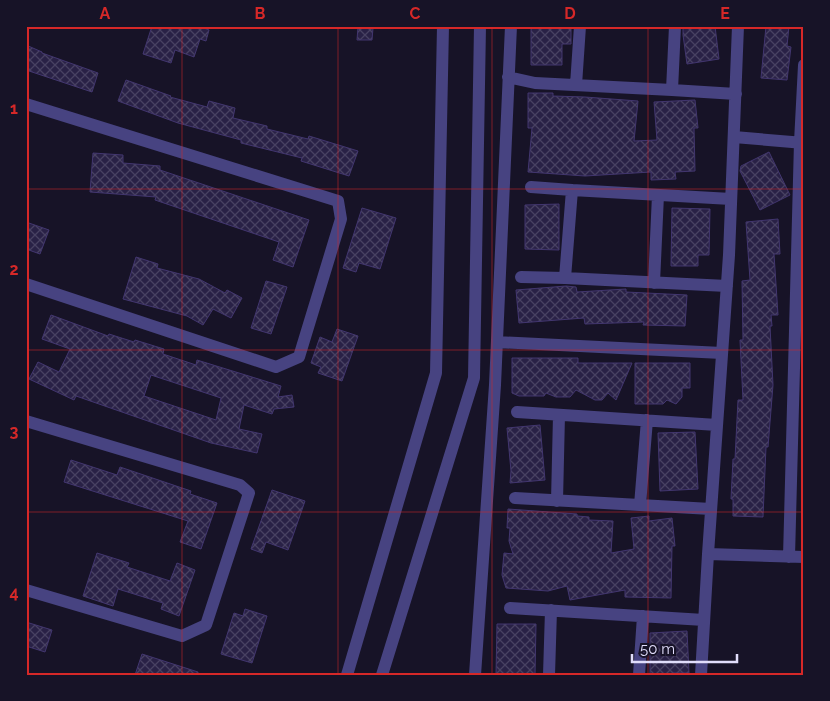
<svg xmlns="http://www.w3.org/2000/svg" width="830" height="701" font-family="Raleway,sans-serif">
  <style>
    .building { fill: url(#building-cross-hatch); stroke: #42366f; fill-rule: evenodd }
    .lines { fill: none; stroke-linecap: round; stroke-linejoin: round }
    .minor { stroke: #474381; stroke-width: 12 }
    .tertiary { stroke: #474381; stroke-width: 12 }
    .grid { fill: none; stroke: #d62828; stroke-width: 1; stroke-opacity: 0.55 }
    .neatline { fill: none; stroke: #d62828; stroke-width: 2 }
    .grid-label { font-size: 16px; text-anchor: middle; font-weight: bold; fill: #d62828 }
  </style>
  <defs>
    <pattern id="building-cross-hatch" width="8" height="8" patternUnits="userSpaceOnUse" patternTransform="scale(1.25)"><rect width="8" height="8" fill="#292146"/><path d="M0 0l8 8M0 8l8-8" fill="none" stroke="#484162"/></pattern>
  </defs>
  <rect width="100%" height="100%" fill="#171327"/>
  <path class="building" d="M152,26h47l10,4 -3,11 -6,-2 -6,18 -19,-7 -4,13 -28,-9z
    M531,26h40v18h-9v21h-31z
    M683,26h32l4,33 -32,5 -4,-29z
    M766,26h23l-2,20 4,1 -4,33 -26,-2z
    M358,27l15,1 -1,12h-15z
    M26,45l16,7v1l56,20 -6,19 -66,-22z
    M126,80l45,16 -1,1 37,10 2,-6 26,7 -2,10 34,8v3l41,10 1,-3 49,15 -9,25 -48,-15 1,-3 -61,-15v-3l-63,-17 -60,-22z
    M528,93h25v3l32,1 53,4 -4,40 23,-1 -3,-38 41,-2 3,28h-4l1,43 -20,1 1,7 -25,1v-8l-66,4 -57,-4 4,-44h-4z
    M769,152l21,43 -30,15 -20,-39 1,-5z
    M93,153l30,2v8l37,3v4l149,50 -16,47 -20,-7 6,-18 -124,-42 1,-3 -66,-5z
    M559,204v46l-34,-1v-44z
    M362,208l34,10 -16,51 -21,-6 -3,9 -13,-4z
    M672,208l38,1 -1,46h-11v11h-27z
    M778,219l2,35h-6l4,61h-7l1,11h-2l3,59 -5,62h-2l-3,70 -30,-1v-17h-2l2,-40h2l3,-59h5l-3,-60h3l-1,-59 8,-1 -4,-58z
    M26,222l23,8 -9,24 -14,-5z
    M136,257l22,7 -1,4 42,11 26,14 2,-3 15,8 -11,20 -18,-9 -10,16 -16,-9 -64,-17z
    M266,281l21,6 -16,47 -20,-6z
    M566,286l10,1 1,5 49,-3v3l61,3 -2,31 -42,-1 1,-3 -59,2 -1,-6 -65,5 -3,-33z
    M51,315l57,21 1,-2 25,8 1,-2 29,9 -1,5 33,11 1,-5 84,26 -3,11 14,-2 2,12 -20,2 -2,5 -28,-9 -5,24 23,5 -5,19 -46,-10 -135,-47 -2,4 -45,-21 9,-17 21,10 11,-23 -28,-10zM151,375l70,23 -5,22 -72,-24z
    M337,329l21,7 -16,45 -24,-8 3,-6 -10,-4 9,-26 12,5z
    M512,358h66v5h54l-16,37 -8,-7 -6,7h-7l-19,-10 -6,7h-14l-10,-4 -2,3h-25l-7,-3z
    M635,363h55v25h-8v9l-6,7 -9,-4 -4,4h-28z
    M540,425l5,55 -35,3 1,-12 -4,-43z
    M695,432l3,57 -38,2 -2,-58z
    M71,460l46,15 3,-8 71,24 -1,3 27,9 -16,46 -21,-7 8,-21 -124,-39z
    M272,490l33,11 -17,49 -22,-8 -4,11 -11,-4z
    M508,509l69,5v2l12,1v3l24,1 -2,32 23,-4 -3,-31 18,-2v5l23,-3 3,28h-3l-1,52 -46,-1v-7l-55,10 -3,-14 -19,5 -42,-3 -4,-13 2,-22 9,1 -4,-13 1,-13h-3z
    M97,553l32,10 -2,4 43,14 7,-18 18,7 -16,46 -18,-7 2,-6 -45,-14 -5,17 -30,-10z
    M245,609l22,7 -15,47 -31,-9 13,-41 9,3z
    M26,622l26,8 -7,22 -19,-6z
    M497,624h39l-1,51h-39z
    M687,631l2,42h-16v2h-23v-42z
    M142,654l56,18v3h-63z"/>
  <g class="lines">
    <path class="minor" d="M508,77l27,6 137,7 3,-64
      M576,85l4,-59
      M672,90l64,4
      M26,104l312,97 3,18 -42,138 -23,10 -250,-83
      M734,137l70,6
      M531,187l41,3
      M521,277l44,1
      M654,283l4,-88
      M727,286l-162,-8 7,-88 159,9
      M497,342l225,11
      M517,412l200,13
      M26,421l214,64 9,8 -43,132 -24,11 -156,-46
      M515,498l196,11
      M557,501l2,-86
      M640,505l7,-85
      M708,554l96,3
      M789,557l11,-415 4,-77
      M510,608l194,12
      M475,675l20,-290 16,-359
      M549,675l2,-65
      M639,675l4,-59
      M701,675l7,-121 21,-299 9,-229"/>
    <path class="tertiary" d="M347,675l89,-302 7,-347
      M382,675l92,-297 6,-352"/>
  </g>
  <path class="grid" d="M182,26v649M338,26v649M492,26v649M648,26v649M26,189h778M26,350h778M26,512h778"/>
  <rect width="830" height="701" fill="none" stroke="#171327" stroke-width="55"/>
  <path d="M632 654v8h105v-8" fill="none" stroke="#e1ddfb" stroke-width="2.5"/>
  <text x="640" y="654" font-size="15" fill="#e1ddfb" stroke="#171327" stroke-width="4" paint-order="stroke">50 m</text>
  <rect x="28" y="28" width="774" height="646" class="neatline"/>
  <g class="grid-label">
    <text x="105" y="19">A</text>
    <text x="260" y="19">B</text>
    <text x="415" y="19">C</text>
    <text x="570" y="19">D</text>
    <text x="725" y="19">E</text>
    <text x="14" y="114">1</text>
    <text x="14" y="275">2</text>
    <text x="14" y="437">3</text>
    <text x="14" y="598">4</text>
  </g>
</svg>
